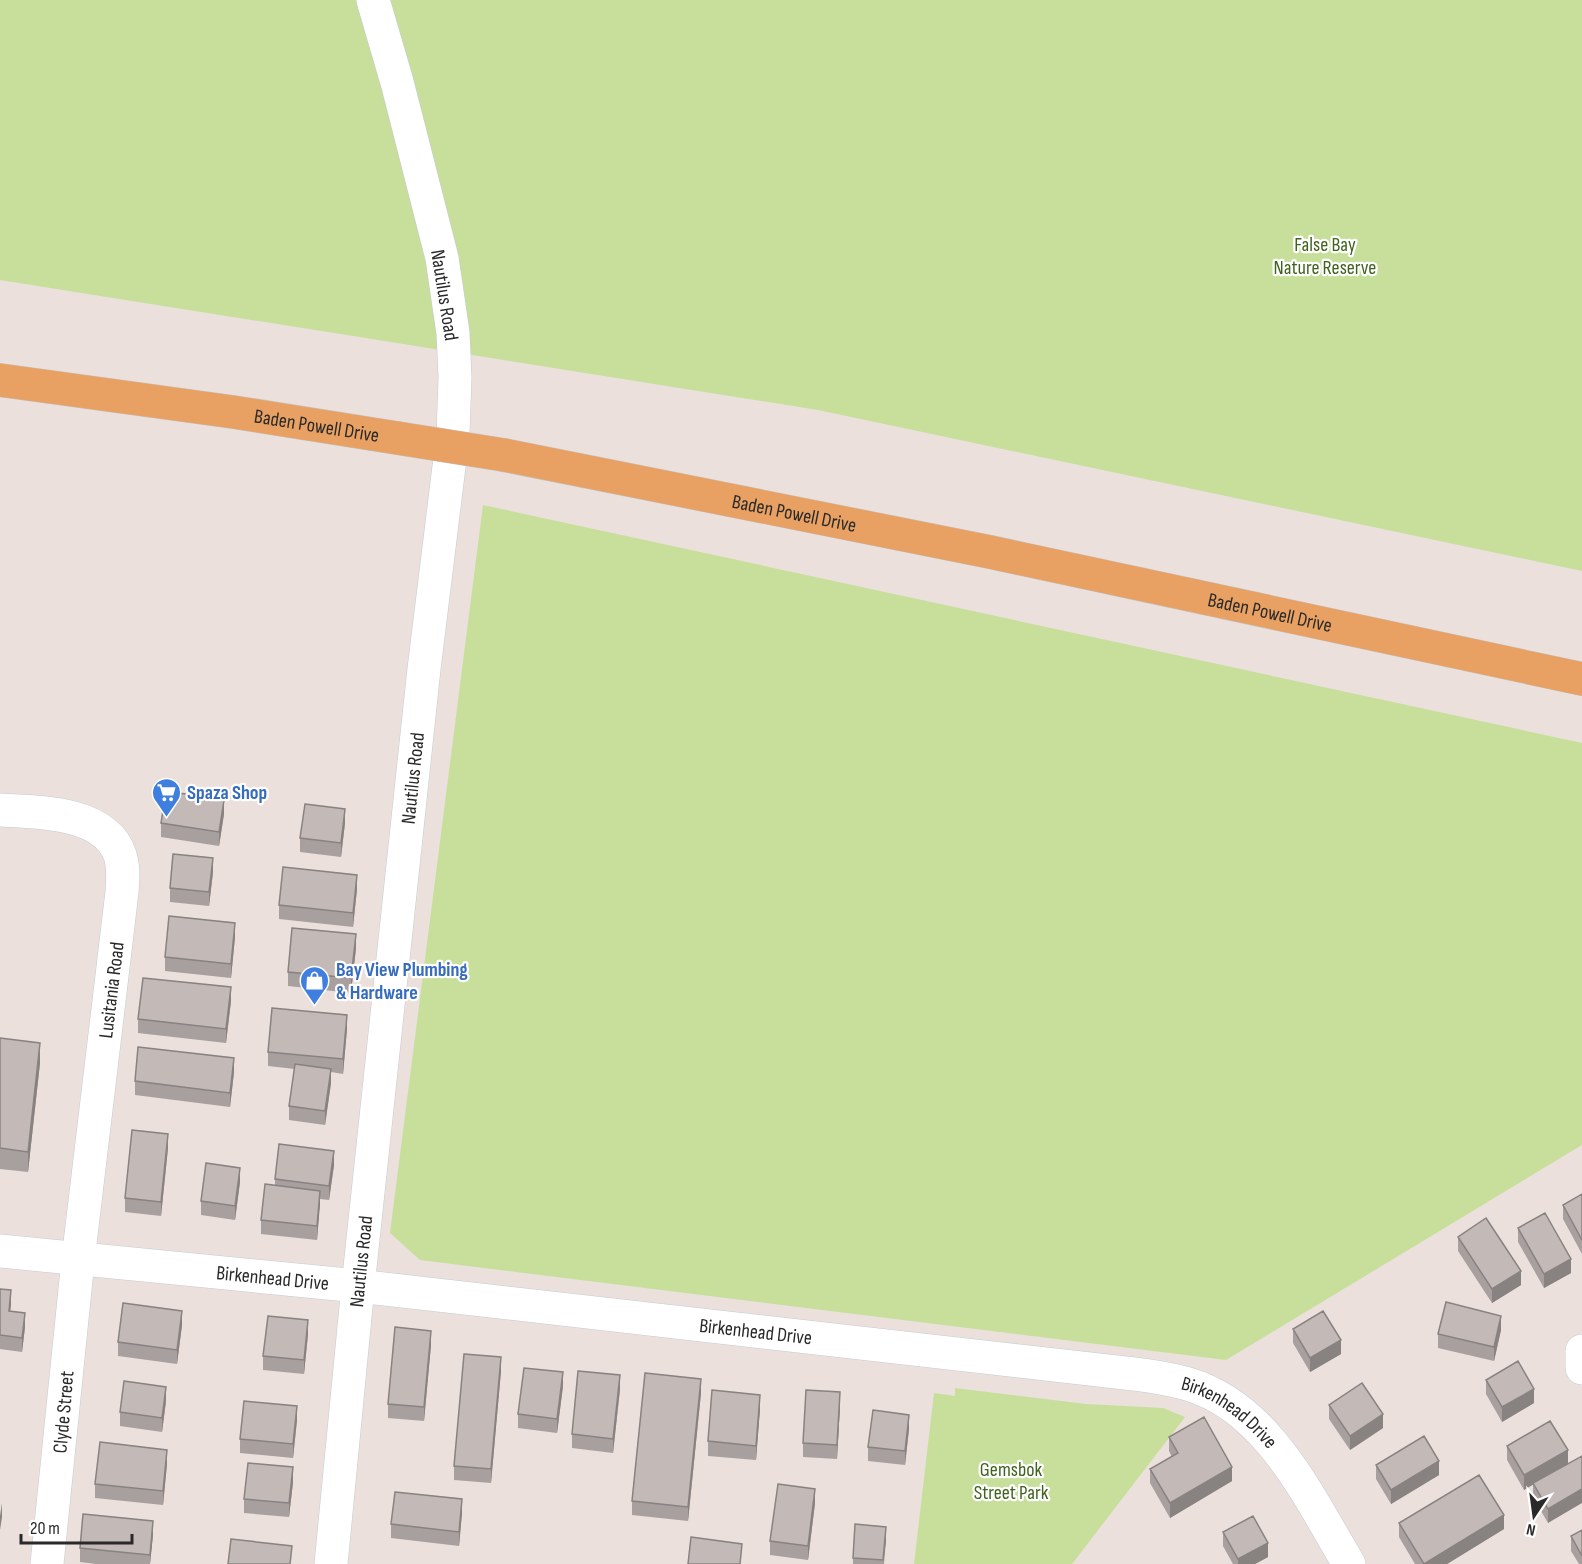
<svg xmlns="http://www.w3.org/2000/svg" width="1582" height="1564" font-family="'Sofia Sans Condensed',sans-serif">
  <style>
    .green { fill: #c7df9b }
    .lines { fill: none; stroke-linecap: round; stroke-linejoin: round }
    .minor-casing { stroke: #c4cbd2; stroke-width: 34 }
    .major-casing { stroke: #c3c3c3; stroke-width: 34 }
    .minor { stroke: #fff; stroke-width: 33 }
    .major { stroke: #e9a163; stroke-width: 33 }
    .major-bridge-casing { stroke: #c3c3c3; stroke-width: 34; stroke-linecap: butt }
    .major-bridge { stroke: #e9a163; stroke-width: 33 }
    .wall { fill: #a8a09e }
    .shaded-wall { fill: #888281 }
    .building { fill: #c3bab8; stroke: #888281; stroke-width: 1.5 }
    .labels { text-anchor: middle; stroke-width: 4.5; stroke-linejoin: round; paint-order: stroke }
    .park-label { font-size: 20px; fill: #40621d; stroke: #fff }
    .street-label { font-size: 20px; fill: #292929; stroke: #fff }
    .shop-label { font-size: 20px; font-weight: bold; fill: #366cbe; stroke: #fff; text-anchor: start }
  </style>
  <rect width="100%" height="100%" fill="#ebe0dc"/>
  <path class="green" d="M0,0h1582v571l-764,-161 -818,-130z
    M483,505l1099,238v402l-356,215 -806,-100 -30,-27z
    M955,1388l131,16 77,4 22,9 -113,147h-158l20,-171 21,3z"/>
  <g class="lines">
    <defs>
      <g id="minor">
        <path d="M0,810c37,2 105,1 120,45 4,12 3,24 2,37l-44,368 -31,304"/>
        <path id="s1" d="M0,1251l358,35 776,88c18,2 36,5 54,10 81,24 121,114 161,180"/>
        <path d="M1582,1351v17"/>
        <path id="s2" d="M331,1564l27,-278 66,-617 29,-235 2,-57 -2,-44 -11,-75 -45,-176 -24,-82"/>
      </g>
      <g id="major">
        <path id="s3" d="M0,380l233,32 164,26"/>
        <path id="s4" d="M504,455l486,97 592,127"/>
      </g>
    </defs>
    <use href="#minor" class="minor-casing"/>
    <use href="#major" class="major-casing"/>
    <use href="#minor" class="minor"/>
    <use href="#major" class="major"/>
    <defs>
      <path id="major-bridge" d="M397,438l107,17"/>
    </defs>
    <use href="#major-bridge" class="major-bridge-casing"/>
    <use href="#major-bridge" class="major-bridge"/>
  </g>
  <path class="wall" d="M224,814l-5,32 -58,-9v-14z
    M345,823l-4,34 -41,-5v-14z
    M213,872l-4,34 -39,-4v-14z
    M357,889l-4,38 -74,-8v-14z
    M235,937l-4,41 -66,-7v-14z
    M356,948l-5,45 -63,-7v-14z
    M231,1001l-5,42 -88,-10v-14z
    M347,1029l-4,45 -12,-2v11l-6,42 -36,-5v-14l6,-37 -27,-3v-14z
    M0,1038l40,25 -12,109 -28,-3z
    M234,1072l-4,35 -95,-12v-14z
    M168,1148l-7,68 -36,-4v-14z
    M334,1165l-5,35 -9,-1 -3,41 -56,-6v-14l14,-35v-6z
    M240,1182l-5,38 -34,-5v-14z
    M1582,1194v60l-19,-35v-14z
    M1518,1228l53,45 -27,15 -26,-46z
    M1458,1237l63,48 -29,18 -34,-52z
    M0,1289l11,15 -1,7 15,16 -3,25 -22,-3z
    M182,1325l-5,39 -59,-8v-14z
    M1293,1329l48,25 -31,18 -17,-29z
    M1501,1330l-7,31 -56,-13v-14z
    M308,1334l-4,40 -41,-4v-14z
    M431,1345l-7,76 -36,-3v-14z
    M501,1371l-10,112 -37,-3v-14z
    M1486,1380l48,23 -32,19 -16,-28z
    M563,1386l-6,47 -39,-5v-14z
    M620,1389l-7,64 -41,-5v-14z
    M701,1393l-13,128 -56,-6v-14z
    M166,1401l-4,31 -42,-6v-14z
    M1329,1405l54,23 -33,22 -21,-31z
    M840,1406l-3,53 -34,-2v-14z
    M760,1409l-4,51 -48,-4v-15z
    M297,1420l-4,38 -53,-5v-14z
    M909,1429l-4,36 -37,-4v-14z
    M1169,1437l63,44 -62,37 -20,-35v-14l22,-12 -3,-6z
    M1507,1446l61,18 -20,59 -15,-26v-13l-9,6 -17,-30z
    M167,1464l-4,41 -68,-7v-14z
    M1376,1465l63,10 -48,29 -15,-25z
    M293,1482l-4,35 -45,-4v-14z
    M815,1503l-7,57 -38,-5v-14z
    M462,1513l-3,33 -68,-8v-14z
    M1399,1523l105,6 -57,35h-32l-16,-27z
    M1582,1530v34h-3l-8,-13v-15z
    M1223,1532l45,25 -13,7h-22l-10,-18z
    M153,1535l-3,29h-54l-16,-2v-14z
    M886,1541l-2,23h-31v-6z"/>
  <path class="shaded-wall" d="M224,800v14l-5,32v-14z
    M345,809v14l-4,34v-14z
    M213,858v14l-4,34v-14z
    M357,875v14l-4,38v-14z
    M235,923v14l-4,41v-14z
    M356,934v14l-5,45v-15z
    M231,987v14l-5,42v-14z
    M347,1015v14l-4,45v-15z
    M40,1043v20l-12,109v-20z
    M234,1058v14l-4,35v-14z
    M331,1069v14l-6,42v-14z
    M168,1134v14l-7,68v-14z
    M334,1151v14l-5,35v-14z
    M240,1168v14l-5,38v-14z
    M320,1191v14l-3,35v-14z
    M1571,1259v14l-27,15v-14z
    M1521,1271v14l-29,18v-14z
    M11,1290v14l-2,21v-14z
    M182,1311v14l-5,39v-14z
    M25,1313v14l-3,25v-14z
    M1501,1316v14l-7,31v-14z
    M308,1320v14l-4,40v-14z
    M431,1331v14l-7,76v-14z
    M1341,1340v14l-31,18v-14z
    M501,1357v14l-10,112v-14z
    M563,1372v14l-6,47v-14z
    M620,1375v14l-7,64v-14z
    M701,1379v14l-13,128v-14z
    M166,1387v14l-4,31v-14z
    M1534,1389v14l-32,19v-15z
    M840,1392v14l-3,53v-14z
    M760,1395v14l-4,51v-14z
    M297,1406v14l-4,38v-14z
    M1383,1414v14l-33,22v-14z
    M909,1415v14l-4,36v-14z
    M167,1450v14l-4,41v-14z
    M1568,1450v14l-44,26v-15z
    M1439,1461v14l-48,29v-14z
    M293,1467v15l-4,35v-14z
    M1232,1467v14l-62,37v-15z
    M815,1489v14l-7,57v-14z
    M1582,1489v14l-34,20v-14z
    M462,1499v14l-3,33v-14z
    M2,1503v14l-2,13v-14z
    M1504,1515v14l-57,35h-23z
    M153,1521v14l-3,29v-9z
    M886,1527v14l-3,23z
    M1268,1543v14l-13,7h-17v-5z"/>
  <path class="building" d="M166,791l58,9 -5,32 -58,-9z
    M305,804l40,5 -4,34 -41,-5z
    M173,854l40,4 -4,34 -39,-4z
    M283,867l74,8 -4,38 -74,-8z
    M169,916l66,7 -4,41 -66,-7z
    M292,928l64,6 -5,44 -63,-6z
    M143,978l88,9 -5,42 -88,-10z
    M272,1008l75,7 -4,44 -75,-7z
    M0,1038l40,5 -12,109 -28,-4z
    M138,1047l96,11 -4,35 -95,-12z
    M295,1064l36,5 -6,42 -36,-5z
    M132,1130l36,4 -7,68 -36,-4z
    M279,1144l55,7 -5,35 -54,-7z
    M206,1163l34,5 -5,38 -34,-5z
    M265,1184l55,7 -3,35 -56,-6z
    M1582,1194v46l-19,-35z
    M1545,1213l26,46 -27,15 -26,-46z
    M1486,1218l35,53 -29,18 -34,-52z
    M0,1289l11,1 -2,21 16,2 -3,25 -22,-3z
    M1446,1302l55,14 -7,31 -56,-13z
    M123,1303l59,8 -5,39 -59,-8z
    M1323,1311l18,29 -31,18 -17,-29z
    M268,1316l40,4 -4,40 -41,-4z
    M395,1327l36,4 -7,76 -36,-3z
    M464,1354l37,3 -10,112 -37,-3z
    M1518,1361l16,28 -32,18 -16,-27z
    M524,1368l39,4 -6,47 -39,-5z
    M578,1371l42,4 -7,64 -41,-5z
    M645,1373l56,6 -13,128 -56,-6z
    M124,1381l42,6 -4,31 -42,-6z
    M1362,1383l21,31 -33,22 -21,-31z
    M712,1390l48,5 -4,51 -48,-5z
    M806,1390l34,2 -3,53 -34,-2z
    M244,1401l53,5 -4,38 -53,-5z
    M873,1410l36,5 -4,36 -37,-4z
    M1204,1417l28,50 -62,36 -20,-34 28,-16 -9,-16z
    M1550,1421l18,29 -44,25 -17,-29z
    M1424,1436l15,25 -48,29 -15,-25z
    M100,1442l67,8 -4,41 -68,-7z
    M1582,1456v33l-34,20 -15,-26z
    M248,1463l45,4 -4,36 -45,-4z
    M1479,1475l25,40 -80,49 -25,-41z
    M778,1484l37,5 -7,57 -38,-5z
    M395,1492l67,7 -3,33 -68,-8z
    M83,1514l70,7 -3,34 -70,-7z
    M1253,1516l15,27 -30,16 -15,-27z
    M855,1524l31,3 -3,33 -30,-2z
    M1582,1530v26l-11,-20z
    M691,1537l51,7 -2,20h-52z
    M231,1539l61,7 -2,18h-62z"/>
  <defs>
    <symbol id="supermarket-pin" viewBox="-11 -11 22 30"><path d="M0 17L-7.5 6A9.5 9.5 0 1 1 7.5 6Z" fill="#3f7fe0" stroke="#fff"/><path d="M-6-5.5h2.5l.6 2H6L4.5 2H-2.5L-4.4-4H-6ZM-1.5 3.2a1.3 1.3 0 1 0 .1 0ZM3 3.2a1.3 1.3 0 1 0 .1 0Z" fill="#fff"/></symbol>
    <symbol id="shop-pin" viewBox="-11 -11 22 30"><path d="M0 17L-7.5 6A9.5 9.5 0 1 1 7.5 6Z" fill="#3f7fe0" stroke="#fff"/><path d="M-5-2.5h2.3a2.7 3.5 0 0 1 5.4 0H5L5.5 6h-11ZM-1.5-2.5h3a1.5 2.3 0 0 0-3 0Z" fill="#fff"/></symbol>
  </defs>
  <g fill-rule="evenodd">
    <use href="#supermarket-pin" x="150" y="776" width="33" height="45"/>
    <use href="#shop-pin" x="298" y="964" width="33" height="45"/>
  </g>
  <g class="labels">
    <g class="park-label">
      <text x="1325" y="251">False Bay<tspan x="1325" dy="23">Nature Reserve</tspan></text>
      <text x="1011" y="1476">Gemsbok<tspan x="1011" dy="23">Street Park</tspan></text>
    </g>
    <g class="street-label">
      <text transform="translate(445 295) rotate(81)" y="7">Nautilus Road</text>
      <text dy="7" stroke="none"><textPath href="#s3" startOffset="320">Baden Powell Drive</textPath></text>
      <text dy="7" stroke="none"><textPath href="#s4" startOffset="296">Baden Powell Drive</textPath></text>
      <text dy="7" stroke="none"><textPath href="#s4" startOffset="782">Baden Powell Drive</textPath></text>
      <text dy="7" stroke="none"><textPath href="#s2" startOffset="790">Nautilus Road</textPath></text>
      <text transform="translate(111 990) rotate(-83)" y="7">Lusitania Road</text>
      <text dy="7" stroke="none"><textPath href="#s2" startOffset="304">Nautilus Road</textPath></text>
      <text dy="7" stroke="none"><textPath href="#s1" startOffset="274">Birkenhead Drive</textPath></text>
      <text dy="7" stroke="none"><textPath href="#s1" startOffset="760">Birkenhead Drive</textPath></text>
      <text transform="translate(63 1412) rotate(-85)" y="7">Clyde Street</text>
      <text dy="7" stroke="none"><textPath href="#s1" startOffset="1246">Birkenhead Drive</textPath></text>
    </g>
    <g class="shop-label">
      <text x="187" y="799">Spaza Shop</text>
      <text x="336" y="976">Bay View Plumbing<tspan x="336" dy="23">&amp; Hardware</tspan></text>
    </g>
  </g>
  <g transform="translate(1534 1516) rotate(193)" stroke="#ffffff" stroke-width="4.5" paint-order="stroke">
  <path d="M0-4.5L10 22L0 15L-10 22Z" fill="#292929"/>
  <text y="-9" font-size="16" font-weight="bold" text-anchor="middle" fill="#292929">N</text>
  </g>
  <path d="M21 1534v9h111v-9" fill="none" stroke="#292929" stroke-width="3"/>
  <text x="30" y="1534" font-size="18" fill="#292929" stroke="#ffffff" stroke-width="4.5" paint-order="stroke">20 m</text>
</svg>
